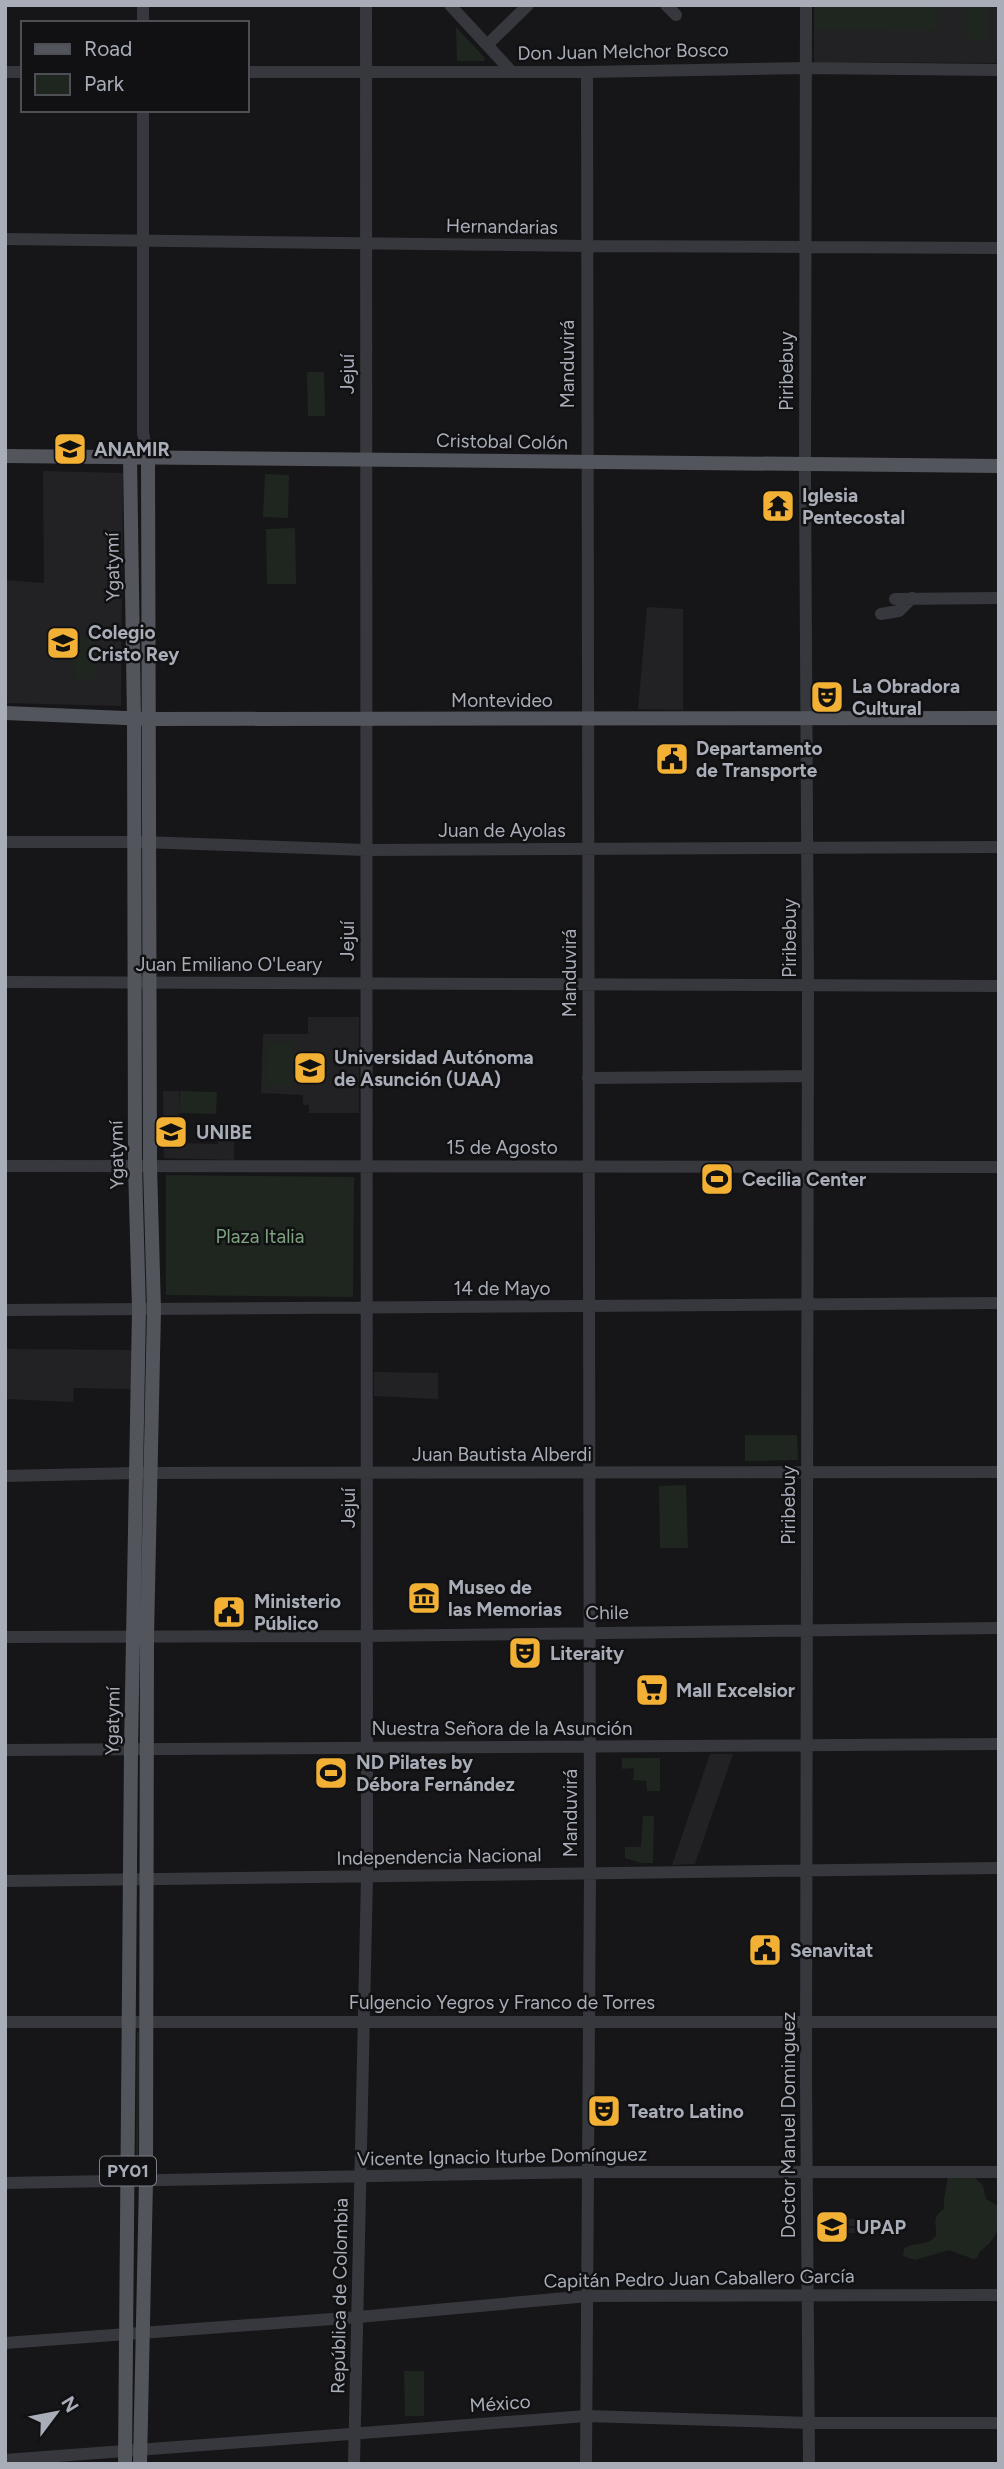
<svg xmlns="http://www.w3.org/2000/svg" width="1004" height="2469" font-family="Figtree,sans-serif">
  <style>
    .built { fill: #222225 }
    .green { fill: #1e261f }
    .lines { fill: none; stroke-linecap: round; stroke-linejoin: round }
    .minor { stroke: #37383d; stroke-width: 12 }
    .major { stroke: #53555c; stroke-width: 14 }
    .labels { text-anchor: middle; stroke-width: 5; stroke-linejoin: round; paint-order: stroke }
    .shield { fill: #111113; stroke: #7b7e86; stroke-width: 2 }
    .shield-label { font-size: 18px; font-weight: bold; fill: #a8adb8 }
    .street-label { font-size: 19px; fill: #a8adb8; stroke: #111113 }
    .poi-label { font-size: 19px; font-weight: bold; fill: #a8adb8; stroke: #111113; text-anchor: start }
    .park-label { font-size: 19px; fill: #7fa381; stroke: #111113 }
  </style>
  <rect width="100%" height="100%" fill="#161618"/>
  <path class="built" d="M814,5h185v58l-185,-1z
    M43,471l80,2 -2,233 -116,-3v-123l39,3z
    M647,607l36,2v101l-45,-1z
    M308,1017h51v96h-50v-8h-6v-10l-42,-2 2,-59h45z
    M163,1091h16v52l39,1v-22l16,1v37l-70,-2z
    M6,1349l126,1 -1,39 -57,-1 -1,14 -67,-3z
    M374,1372l64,1v26l-64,-3z
    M710,1754h23l-38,110 -23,1z
    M819,2219h43v7h-16v2h15v5h-42z"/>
  <path class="green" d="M816,5h122l-1,26 -121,-2z
    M966,5h22v34h-22z
    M456,27l29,31 -1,3h-27z
    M307,372h17l1,44h-17z
    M265,474l24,1 -1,43 -25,-1z
    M295,528l1,56h-29l-1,-55z
    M73,635l24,1 1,43h-23z
    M268,1043l26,1 -1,43 -27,-1z
    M180,1091l37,1 -1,22 -37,-1z
    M166,1175l188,2 -1,120 -187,-2z
    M745,1435h52l1,25 -53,1z
    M686,1485l2,63h-28l-1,-62z
    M622,1758h38v33h-13l-1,-10 -13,-1 1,-12 -12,1z
    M643,1816h11l-1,47h-12l-16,-5v-11h16z
    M137,2031l2,3 -1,135 -2,-2z
    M971,2174l12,12 3,13 13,7c0,13 1,24 -7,34 -5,8 -12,8 -15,18l-4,1 -24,-9 -34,10 -12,-4 1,-8c9,-5 21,-3 29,-9 10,-8 -7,-18 11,-30v-10l4,-22z
    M404,2371h20v45h-19z"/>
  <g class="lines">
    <path class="minor" d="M450,5l61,66
      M666,5l10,10
      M806,5l-1,473 3,509 -2,1094 3,383
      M143,23v-18
      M487,45l41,-40
      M5,72h18
      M247,72h340l218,-4 194,2
      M143,110v323l5,24
      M5,239l581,7 413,2
      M895,599l104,-1
      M881,614l18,-3 13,-13
      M5,842h137l224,8 633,-3
      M5,982l994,4
      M588,1078l220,-2
      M5,1166l994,1
      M5,1310l994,-7
      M5,1476l131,-3 863,-1
      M5,1637l362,-1 632,-8
      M5,1750l994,-6
      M5,1881l994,-13
      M5,2022h994
      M5,2183l582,-11h412
      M5,2343l354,-26 229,-21 411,-1
      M5,2460l581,-44 223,7h190
      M354,2464l13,-587 -1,-1872
      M586,2464l4,-591 -3,-1801"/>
    <path class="major" d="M5,456l994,10
      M5,713l144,6 850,-1
      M125,2464l6,-714 8,-440 -4,-144 -1,-447 -4,-262
      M140,2464l6,-283 1,-545 7,-326 -4,-144 -2,-709"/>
  </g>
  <defs>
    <symbol id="school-square" viewBox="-11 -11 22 22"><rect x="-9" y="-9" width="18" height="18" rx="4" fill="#f2b134" stroke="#111113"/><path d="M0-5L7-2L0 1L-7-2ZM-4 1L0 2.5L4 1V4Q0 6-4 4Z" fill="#111"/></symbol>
    <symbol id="temple-square" viewBox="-11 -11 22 22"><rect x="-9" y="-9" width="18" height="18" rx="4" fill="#f2b134" stroke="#111113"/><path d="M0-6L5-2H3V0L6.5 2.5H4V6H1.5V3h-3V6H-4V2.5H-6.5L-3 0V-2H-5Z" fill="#111"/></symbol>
    <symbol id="theatre-square" viewBox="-11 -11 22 22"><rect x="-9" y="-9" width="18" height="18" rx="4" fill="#f2b134" stroke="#111113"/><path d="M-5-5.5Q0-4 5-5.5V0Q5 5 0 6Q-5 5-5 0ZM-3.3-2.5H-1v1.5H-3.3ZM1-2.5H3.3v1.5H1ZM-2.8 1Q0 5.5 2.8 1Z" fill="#111"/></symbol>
    <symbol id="civic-square" viewBox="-11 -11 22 22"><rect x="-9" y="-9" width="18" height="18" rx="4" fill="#f2b134" stroke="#111113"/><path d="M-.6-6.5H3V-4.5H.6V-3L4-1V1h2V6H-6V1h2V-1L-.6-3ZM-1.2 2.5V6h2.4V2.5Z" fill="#111"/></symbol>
    <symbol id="university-square" viewBox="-11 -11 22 22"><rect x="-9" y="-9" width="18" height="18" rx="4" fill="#f2b134" stroke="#111113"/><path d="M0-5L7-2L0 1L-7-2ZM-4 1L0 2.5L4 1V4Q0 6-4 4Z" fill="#111"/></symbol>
    <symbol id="stadium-square" viewBox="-11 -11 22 22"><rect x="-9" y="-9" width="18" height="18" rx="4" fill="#f2b134" stroke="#111113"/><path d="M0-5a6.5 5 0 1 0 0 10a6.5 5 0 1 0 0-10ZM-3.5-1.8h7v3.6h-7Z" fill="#111"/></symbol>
    <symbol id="museum-square" viewBox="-11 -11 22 22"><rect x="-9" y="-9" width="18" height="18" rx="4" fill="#f2b134" stroke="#111113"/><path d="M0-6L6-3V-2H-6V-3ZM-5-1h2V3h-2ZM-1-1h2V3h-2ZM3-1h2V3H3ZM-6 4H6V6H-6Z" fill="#111"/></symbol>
    <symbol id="supermarket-square" viewBox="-11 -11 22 22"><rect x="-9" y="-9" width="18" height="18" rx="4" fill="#f2b134" stroke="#111113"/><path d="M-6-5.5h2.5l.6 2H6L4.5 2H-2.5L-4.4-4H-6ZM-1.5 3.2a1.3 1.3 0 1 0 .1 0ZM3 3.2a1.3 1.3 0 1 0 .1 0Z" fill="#111"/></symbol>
  </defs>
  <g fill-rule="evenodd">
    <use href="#school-square" x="51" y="430" width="38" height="38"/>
    <use href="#temple-square" x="759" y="487" width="38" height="38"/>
    <use href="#school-square" x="44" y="624" width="38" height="38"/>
    <use href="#theatre-square" x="808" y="678" width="38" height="38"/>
    <use href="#civic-square" x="653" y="740" width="38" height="38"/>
    <use href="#university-square" x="291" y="1049" width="38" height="38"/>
    <use href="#university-square" x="152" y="1113" width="38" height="38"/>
    <use href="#stadium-square" x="698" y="1160" width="38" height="38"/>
    <use href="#museum-square" x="405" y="1579" width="38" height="38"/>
    <use href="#civic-square" x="210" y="1593" width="38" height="38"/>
    <use href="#theatre-square" x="506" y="1634" width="38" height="38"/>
    <use href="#supermarket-square" x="633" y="1671" width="38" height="38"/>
    <use href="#stadium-square" x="312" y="1754" width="38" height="38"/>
    <use href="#civic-square" x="746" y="1931" width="38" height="38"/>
    <use href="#theatre-square" x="585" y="2092" width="38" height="38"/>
    <use href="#university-square" x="813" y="2208" width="38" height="38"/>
  </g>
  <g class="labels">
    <rect class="shield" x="100" y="2156.5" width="56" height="29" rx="5"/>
    <g class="shield-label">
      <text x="128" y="2177">PY01</text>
    </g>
    <g class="street-label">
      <text transform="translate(623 51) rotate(-1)" y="7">Don Juan Melchor Bosco</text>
      <text transform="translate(502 226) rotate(1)" y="7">Hernandarias</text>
      <text transform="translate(567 364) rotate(-90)" y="7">Manduvirá</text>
      <text transform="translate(786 371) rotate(-90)" y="7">Piribebuy</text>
      <text transform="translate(347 374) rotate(-90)" y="7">Jejuí</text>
      <text transform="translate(502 441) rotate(1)" y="7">Cristobal Colón</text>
      <text transform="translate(112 567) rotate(-91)" y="7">Ygatymí</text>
      <text x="502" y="707">Montevideo</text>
      <text x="502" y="837">Juan de Ayolas</text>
      <text transform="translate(789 938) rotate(-90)" y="7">Piribebuy</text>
      <text transform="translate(347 941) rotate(-90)" y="7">Jejuí</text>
      <text x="229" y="971">Juan Emiliano O'Leary</text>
      <text transform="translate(569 973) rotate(-90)" y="7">Manduvirá</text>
      <text x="502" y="1154">15 de Agosto</text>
      <text transform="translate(116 1155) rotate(-91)" y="7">Ygatymí</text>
      <text x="502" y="1295">14 de Mayo</text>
      <text x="502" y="1461">Juan Bautista Alberdi</text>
      <text transform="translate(788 1505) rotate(-90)" y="7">Piribebuy</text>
      <text transform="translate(348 1508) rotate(-90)" y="7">Jejuí</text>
      <text transform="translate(607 1612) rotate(-1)" y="7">Chile</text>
      <text transform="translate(112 1721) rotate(-89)" y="7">Ygatymí</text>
      <text x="502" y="1735">Nuestra Señora de la Asunción</text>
      <text transform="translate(570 1813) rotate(-90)" y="7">Manduvirá</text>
      <text transform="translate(439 1856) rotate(-1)" y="7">Independencia Nacional</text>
      <text x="502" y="2009">Fulgencio Yegros y Franco de Torres</text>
      <text transform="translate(788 2125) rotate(-90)" y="7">Doctor Manuel Dominguez</text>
      <text transform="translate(502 2156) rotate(-1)" y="7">Vicente Ignacio Iturbe Domínguez</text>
      <text transform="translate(699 2278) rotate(-1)" y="7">Capitán Pedro Juan Caballero García</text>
      <text transform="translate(339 2296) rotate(-89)" y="7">República de Colombia</text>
      <text transform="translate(500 2403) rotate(-4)" y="7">México</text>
    </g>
    <g class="poi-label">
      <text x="94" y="456">ANAMIR</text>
      <text x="802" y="502">Iglesia<tspan x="802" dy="22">Pentecostal</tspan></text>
      <text x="88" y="639">Colegio<tspan x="88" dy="22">Cristo Rey</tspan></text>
      <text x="852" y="693">La Obradora<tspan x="852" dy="22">Cultural</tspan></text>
      <text x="696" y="755">Departamento<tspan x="696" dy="22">de Transporte</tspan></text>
      <text x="334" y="1064">Universidad Autónoma<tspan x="334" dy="22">de Asunción (UAA)</tspan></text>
      <text x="196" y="1139">UNIBE</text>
      <text x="742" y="1186">Cecilia Center</text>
      <text x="448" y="1594">Museo de<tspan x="448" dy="22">las Memorias</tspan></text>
      <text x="254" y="1608">Ministerio<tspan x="254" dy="22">Público</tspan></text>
      <text x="550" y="1660">Literaity</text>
      <text x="676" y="1697">Mall Excelsior</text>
      <text x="356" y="1769">ND Pilates by<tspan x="356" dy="22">Débora Fernández</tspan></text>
      <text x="790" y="1957">Senavitat</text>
      <text x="628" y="2118">Teatro Latino</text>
      <text x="856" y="2234">UPAP</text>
    </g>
    <g class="park-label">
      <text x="260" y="1243">Plaza Italia</text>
    </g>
  </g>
  <rect width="1004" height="2469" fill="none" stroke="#a8adb8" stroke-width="14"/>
  <rect x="21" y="21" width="228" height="91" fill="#111113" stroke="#4d4f55" stroke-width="2"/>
  <rect x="35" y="44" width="35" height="10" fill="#53555c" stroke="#4d4f55" stroke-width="2"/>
  <text x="84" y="56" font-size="21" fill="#a8adb8">Road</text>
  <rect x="35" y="74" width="35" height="21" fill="#1e261f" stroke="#4d4f55" stroke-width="2"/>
  <text x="84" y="91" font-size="21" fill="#a8adb8">Park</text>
  <g transform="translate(56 2413) rotate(58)" stroke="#111113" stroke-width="5" paint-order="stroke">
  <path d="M0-5L12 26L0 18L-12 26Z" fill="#a8adb8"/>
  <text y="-10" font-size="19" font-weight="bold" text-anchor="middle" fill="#a8adb8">N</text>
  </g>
</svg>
